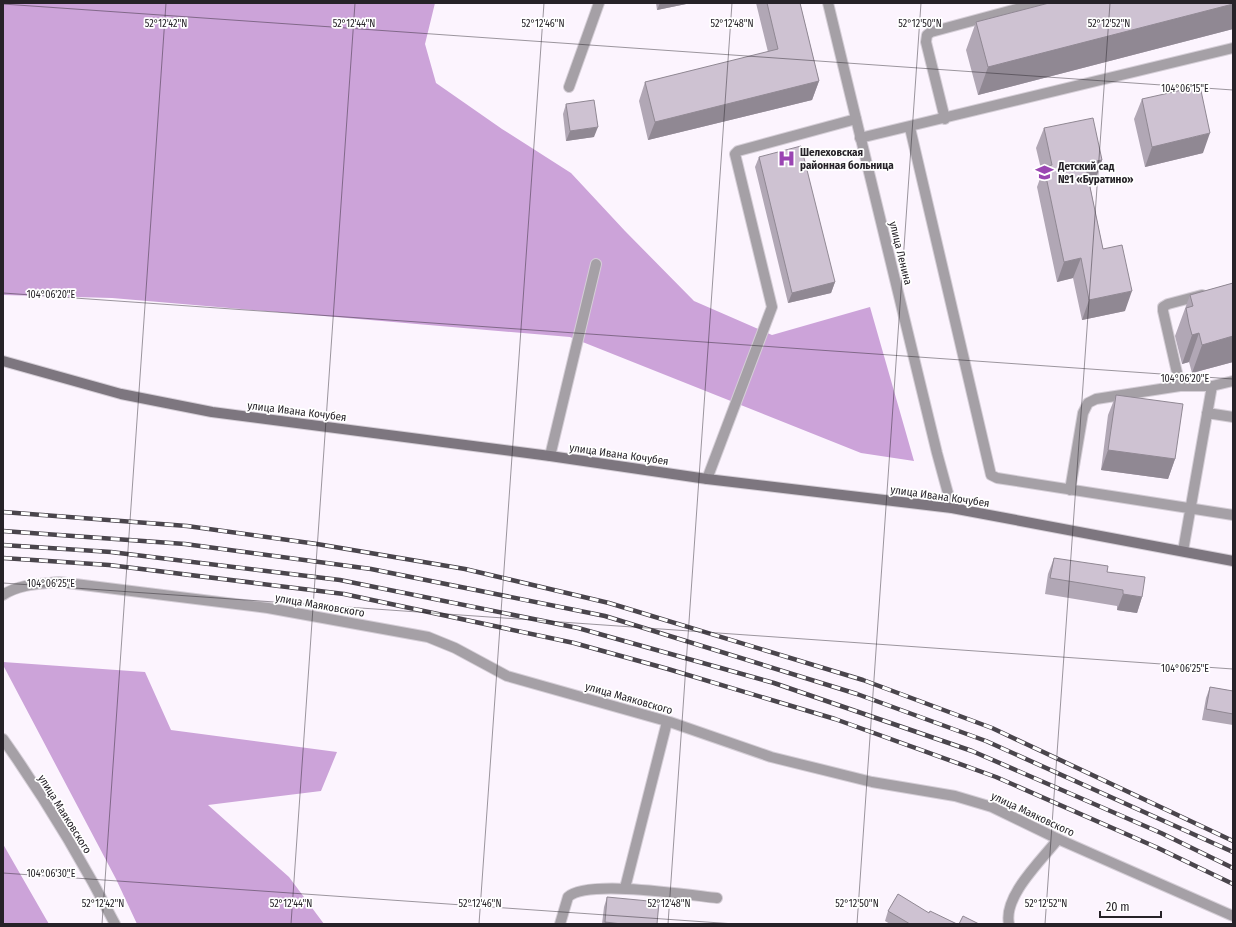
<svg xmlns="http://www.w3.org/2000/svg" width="1236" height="927" font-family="'Fira Sans Condensed',sans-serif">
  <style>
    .forest { fill: #cca3d9 }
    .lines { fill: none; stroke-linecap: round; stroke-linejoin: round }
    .lane-casing { stroke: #d5ced7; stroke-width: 12 }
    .street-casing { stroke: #d5ced7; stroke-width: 12 }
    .secondary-casing { stroke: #d5ced7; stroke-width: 12 }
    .lane { stroke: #a5a0a6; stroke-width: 10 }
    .street { stroke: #a5a0a6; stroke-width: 10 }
    .secondary { stroke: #7d767f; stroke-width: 10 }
    .rail-casing { stroke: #4a454c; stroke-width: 4.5 }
    .rail { stroke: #fff; stroke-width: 3; stroke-dasharray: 9; stroke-linecap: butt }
    .wall { fill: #b1a7b5 }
    .shaded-wall { fill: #908893 }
    .building { fill: #cec2d2; stroke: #908893 }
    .ticks { fill: none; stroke: #262228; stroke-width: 1; stroke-opacity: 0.45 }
    .labels { text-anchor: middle; stroke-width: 3.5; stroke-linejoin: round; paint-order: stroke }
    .poi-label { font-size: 11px; font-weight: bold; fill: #262228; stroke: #fff; text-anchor: start }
    .street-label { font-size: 11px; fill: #262228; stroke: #fff }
    .ticks-label { font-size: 10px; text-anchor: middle; fill: #262228; stroke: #fff; stroke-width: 3.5; stroke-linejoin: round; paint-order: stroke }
  </style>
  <rect width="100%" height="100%" fill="#fcf4fe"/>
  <path class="forest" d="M3,3h432l-10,41 11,39 66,46 69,44 54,58 69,70 78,34 98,-28 44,154 -53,-8 -291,-116 -458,-39 -109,-3z
    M3,662l142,10 26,58 166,22 -16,39 -113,14 81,72 35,47h-187l-21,-45 -113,-214z
    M3,844l43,75 3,5h-46z"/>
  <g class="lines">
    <defs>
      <path id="lane" d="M569,87l30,-84
        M945,119l-19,-77 1,-7 4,-3 108,-29
        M910,128l81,347 6,3 236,37
        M860,138l373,-90
        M1202,295l-34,9 -5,3v4l17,75h32
        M1207,413l26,4
        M550,456l46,-192
        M707,479l65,-172 -37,-153 3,-3 118,-32
        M1070,490l13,-77 5,-10 8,-4 84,-13
        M1183,551l29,-165 21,-5
        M1009,924c-6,-28 32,-63 49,-85"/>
      <path id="street" d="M828,3l109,450 15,55
        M3,595c16,-11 37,-11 56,-13l209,26 160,29 27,11 52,28 163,46 101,35 101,25 83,14 37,11 66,32 175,77
        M3,739c41,58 79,121 112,185
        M625,888l42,-166
        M560,924l8,-27c19,-18 121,-2 149,1"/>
      <path id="secondary" d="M3,361l118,33 91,18 338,44 157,23 245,29 281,53"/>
    </defs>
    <use href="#lane" class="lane-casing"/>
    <use href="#street" class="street-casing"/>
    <use href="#secondary" class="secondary-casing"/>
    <use href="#lane" class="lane"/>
    <use href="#street" class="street"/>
    <use href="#secondary" class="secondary"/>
    <defs>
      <path id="rail" d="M3,512l184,14 130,18 148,25 144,34 254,77 129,48 241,113
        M3,531l182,13 186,25 234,47 252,78 129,47 247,111
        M3,545l108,7 229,28 238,48 196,55 198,68 189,82 72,35
        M3,558l106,7 235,29 230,49 94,26 167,50 161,58 162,71 75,36"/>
    </defs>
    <use href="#rail" class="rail-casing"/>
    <use href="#rail" class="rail"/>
  </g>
  <path class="wall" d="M656,3h35l-34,7z
    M756,3h44l19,78 -7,19 -164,40 -9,-39 6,-19 123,-30z
    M1233,3v26l-255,66 -12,-45 10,-28z
    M1142,99l61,54 -58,14 -11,-48z
    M566,104l28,33 -28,4 -3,-27z
    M1044,128l58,32 -7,20 -6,1 14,68 22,62 -43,9 -9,-42 -16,4 -20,-95 5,-14 -6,-25z
    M759,157l76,125 -4,11 -43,10 -33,-136z
    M1233,283v79l-41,11 -3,-11 -7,2 -7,-28 15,-41z
    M1116,395l59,64 -7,20 -67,-9 7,-55z
    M1054,558l53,14 35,25 -5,16 -20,-3v-4l-72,-12 3,-20z
    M1210,687l23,4v34l-31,-5 4,-22z
    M607,897l50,27h-55l2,-17z
    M888,911l41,2 28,11h-67l-5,-3z"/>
  <path class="shaded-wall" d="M660,3h31l-34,7z
    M1233,4v25l-255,66 10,-28z
    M819,81l-7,19 -164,40 7,-18z
    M598,127l-4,10 -28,4 4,-10z
    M1210,133l-7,20 -58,14 7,-20z
    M1102,160l-7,20 -17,3 7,-20z
    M1081,258l-8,20 -16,4 7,-20z
    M835,282l-4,11 -43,10 4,-10z
    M1132,291l-7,20 -43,9 7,-20z
    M1199,333l-10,29 -7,2 10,-29z
    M1233,336v26l-41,11 10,-28z
    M1108,450l67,9 -7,20 -67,-9z
    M1123,594l19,3 -5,16 -20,-3z
    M605,922l17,2h-18z"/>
  <path class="building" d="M767,3h33l19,78 -164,41 -10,-40 133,-33z
    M1049,3h184v1l-245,63 -12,-45z
    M1200,86l10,47 -58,14 -10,-48z
    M594,100l4,27 -28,4 -4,-27z
    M1093,118l9,42 -17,3 18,86 19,-4 10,46 -43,9 -8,-42 -17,4 -20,-95 8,-2 -8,-37z
    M801,146l34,136 -43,11 -33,-136z
    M1233,283v53l-31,9 -3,-12 -7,2 -3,-11 -3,-16 7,-2 -3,-11z
    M1116,395l67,9 -8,55 -67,-9z
    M1054,558l54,8 -1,6 38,5 -3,20 -19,-3v-4l-73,-12z
    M1210,687l23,4v23l-27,-5z
    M898,894l31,19 1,-2 27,13h-47l-22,-13z
    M607,897l52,5 -2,22h-35l-17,-2z
    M963,916l16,8h-20z"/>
  <path class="ticks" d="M3,4l1230,86M3,293l1230,86M3,583l1230,86M3,873l732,51M102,924l64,-921M291,924l64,-921M479,924l65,-921M668,924l64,-921M857,924l64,-921M1045,924l65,-921"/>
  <defs>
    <symbol id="hospital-bare" viewBox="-9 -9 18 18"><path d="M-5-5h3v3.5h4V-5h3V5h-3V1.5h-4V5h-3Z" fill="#9a45b2" stroke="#fff" stroke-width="2.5" paint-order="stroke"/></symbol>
    <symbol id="school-bare" viewBox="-9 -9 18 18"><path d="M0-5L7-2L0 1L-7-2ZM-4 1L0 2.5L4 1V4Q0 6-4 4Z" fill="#9a45b2" stroke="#fff" stroke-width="2.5" paint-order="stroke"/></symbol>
  </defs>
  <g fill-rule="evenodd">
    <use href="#hospital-bare" x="774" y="146" width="25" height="25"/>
    <use href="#school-bare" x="1032" y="160" width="25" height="25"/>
  </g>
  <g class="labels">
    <g class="poi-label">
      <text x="800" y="156">Шелеховская<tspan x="800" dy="13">районная больница</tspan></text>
      <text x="1058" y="170">Детский сад<tspan x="1058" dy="13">№1 «Буратино»</tspan></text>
    </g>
    <g class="street-label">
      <text transform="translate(901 253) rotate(76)" y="4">улица Ленина</text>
      <text transform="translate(297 411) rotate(7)" y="4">улица Ивана Кочубея</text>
      <text transform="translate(619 454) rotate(8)" y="4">улица Ивана Кочубея</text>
      <text transform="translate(940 496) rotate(8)" y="4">улица Ивана Кочубея</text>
      <text transform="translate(320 605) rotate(10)" y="4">улица Маяковского</text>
      <text transform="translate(629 698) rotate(16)" y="4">улица Маяковского</text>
      <text transform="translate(65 814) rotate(58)" y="4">улица Маяковского</text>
      <text transform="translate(1033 814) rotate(25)" y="4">улица Маяковского</text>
    </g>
  </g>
  <g class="ticks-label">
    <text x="166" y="27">52°12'42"N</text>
    <text x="354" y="27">52°12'44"N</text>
    <text x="543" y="27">52°12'46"N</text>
    <text x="732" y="27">52°12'48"N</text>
    <text x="920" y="27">52°12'50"N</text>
    <text x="1109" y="27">52°12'52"N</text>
    <text x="1185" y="92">104°06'15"E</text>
    <text x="51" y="298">104°06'20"E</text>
    <text x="1185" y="382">104°06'20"E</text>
    <text x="51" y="587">104°06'25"E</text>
    <text x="1185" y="672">104°06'25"E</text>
    <text x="51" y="877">104°06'30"E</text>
    <text x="103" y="907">52°12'42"N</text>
    <text x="291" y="907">52°12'44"N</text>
    <text x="480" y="907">52°12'46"N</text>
    <text x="669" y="907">52°12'48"N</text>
    <text x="857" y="907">52°12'50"N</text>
    <text x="1046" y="907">52°12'52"N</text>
  </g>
  <rect width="1236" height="927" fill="none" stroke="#262228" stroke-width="8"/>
  <path d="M1100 911v6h61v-6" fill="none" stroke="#262228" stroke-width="2"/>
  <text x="1106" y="911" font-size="12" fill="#262228" stroke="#ffffff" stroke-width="3" paint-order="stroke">20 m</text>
</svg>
